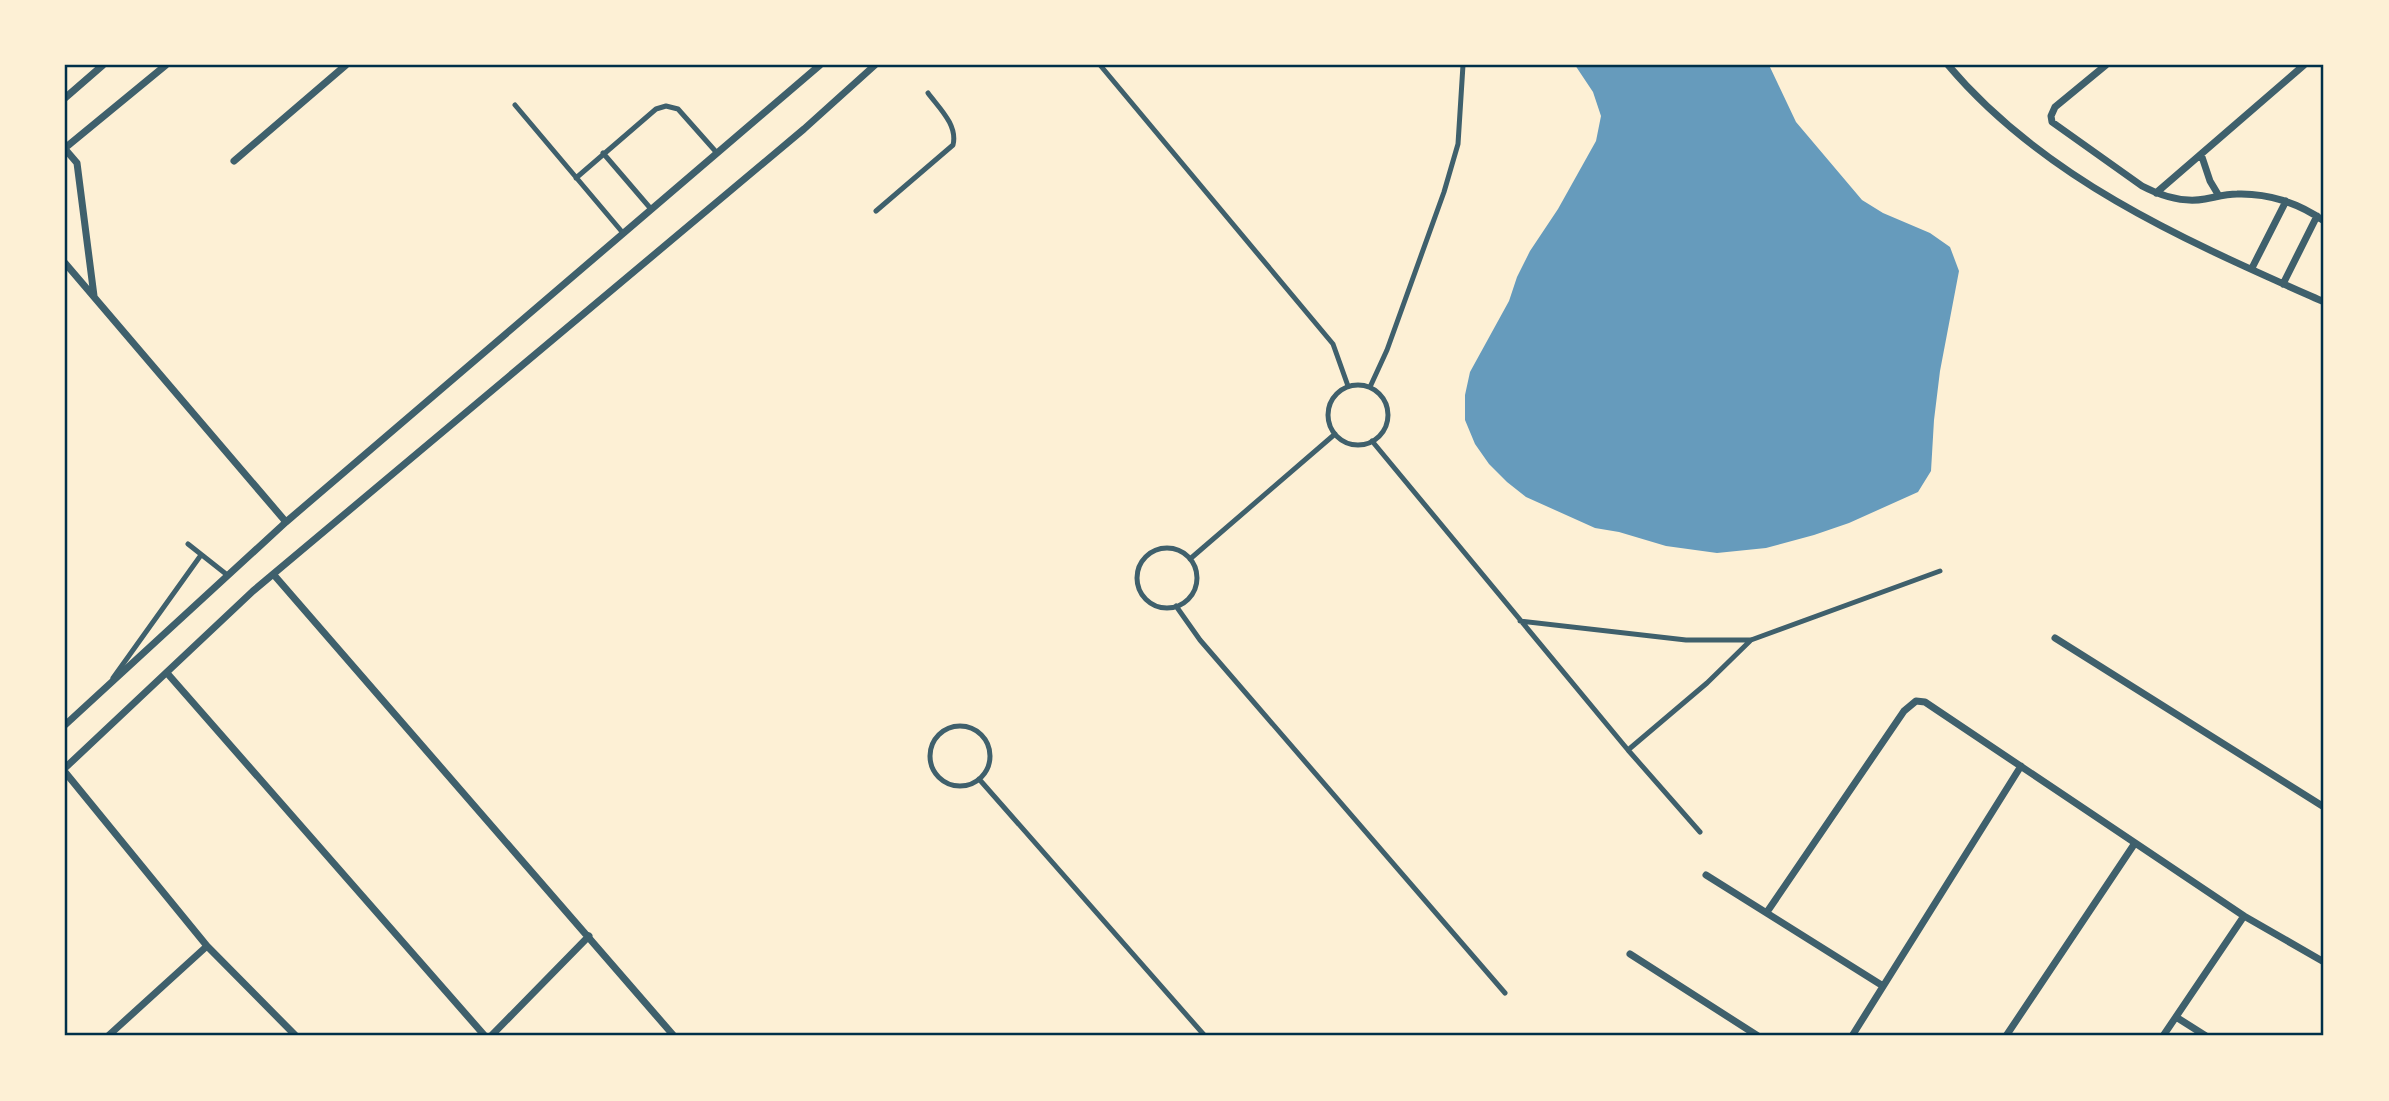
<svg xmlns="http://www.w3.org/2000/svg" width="2389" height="1101" font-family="'PT Sans Narrow',sans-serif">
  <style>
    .water { fill: #669bbc }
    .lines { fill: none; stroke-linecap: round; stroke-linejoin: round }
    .service { stroke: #3f606c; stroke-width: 5 }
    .minor { stroke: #3f606c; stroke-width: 7 }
    .neatline { fill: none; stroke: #003049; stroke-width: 2.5 }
  </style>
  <rect width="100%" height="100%" fill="#fdf0d5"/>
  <path class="water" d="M1575,65h194l27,57 66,78 21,13 47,20 20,14 9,24 -19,100 -6,49 -3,51 -13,21 -69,31 -35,12 -48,13 -49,5 -51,-7 -47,-14 -24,-4 -69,-31 -19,-15 -18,-18 -14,-20 -10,-24v-25l5,-23 39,-71 8,-24 13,-26 28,-42 38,-68 5,-25 -8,-24z"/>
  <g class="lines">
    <path class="service" d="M1100,65l233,279 15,42
      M515,105l108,128
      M603,153l48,56
      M576,178l80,-69 10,-3 12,3 39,44
      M876,211l77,-66c5,-20 -14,-37 -25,-52
      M1328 415a30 30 0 1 1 60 0a30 30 0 1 1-60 0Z
      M1370,387l17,-37 57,-158 14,-48 5,-79
      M1372,441l256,309 72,82
      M188,544l38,30
      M1137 578a30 30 0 1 1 60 0a30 30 0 1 1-60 0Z
      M1190,559l145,-125
      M1176,606l24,34 305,353
      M1520,621l166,19h65l189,-69
      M113,678l88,-123
      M930 756a30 30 0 1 1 60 0a30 30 0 1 1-60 0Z
      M1628,750l79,-67 44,-43
      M979,779l226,257"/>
    <path class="minor" d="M1948,65c98,116 241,177 376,237
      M2106,65l-51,42 -4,9 1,6 90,64c19,10 41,17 63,13 11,-2 21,-5 32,-5 31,-1 62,9 87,27
      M65,98l38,-33
      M65,148l101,-83
      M65,149l12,14 17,133
      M2201,154l9,27 9,15
      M234,161l112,-96
      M2156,193l148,-128
      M65,263l221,259
      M2252,268l34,-67
      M2283,284l34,-68
      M274,575l400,461
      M2055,638l269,169
      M167,673l318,363
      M65,725l221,-203 534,-457
      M65,768l188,-177 551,-462 71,-64
      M65,772l142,174 89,90
      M1706,875l177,111
      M1767,912l137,-201 12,-10 9,1 319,214 80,46
      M1630,954l128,82
      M2176,1017l30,19
      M108,1036l99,-90
      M491,1036l98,-100
      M1852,1036l169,-270
      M2006,1036l129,-193
      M2163,1036l81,-120"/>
  </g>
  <rect width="2389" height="1101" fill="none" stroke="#fdf0d5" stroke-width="133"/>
  <rect x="66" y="66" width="2256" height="968" class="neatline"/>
</svg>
